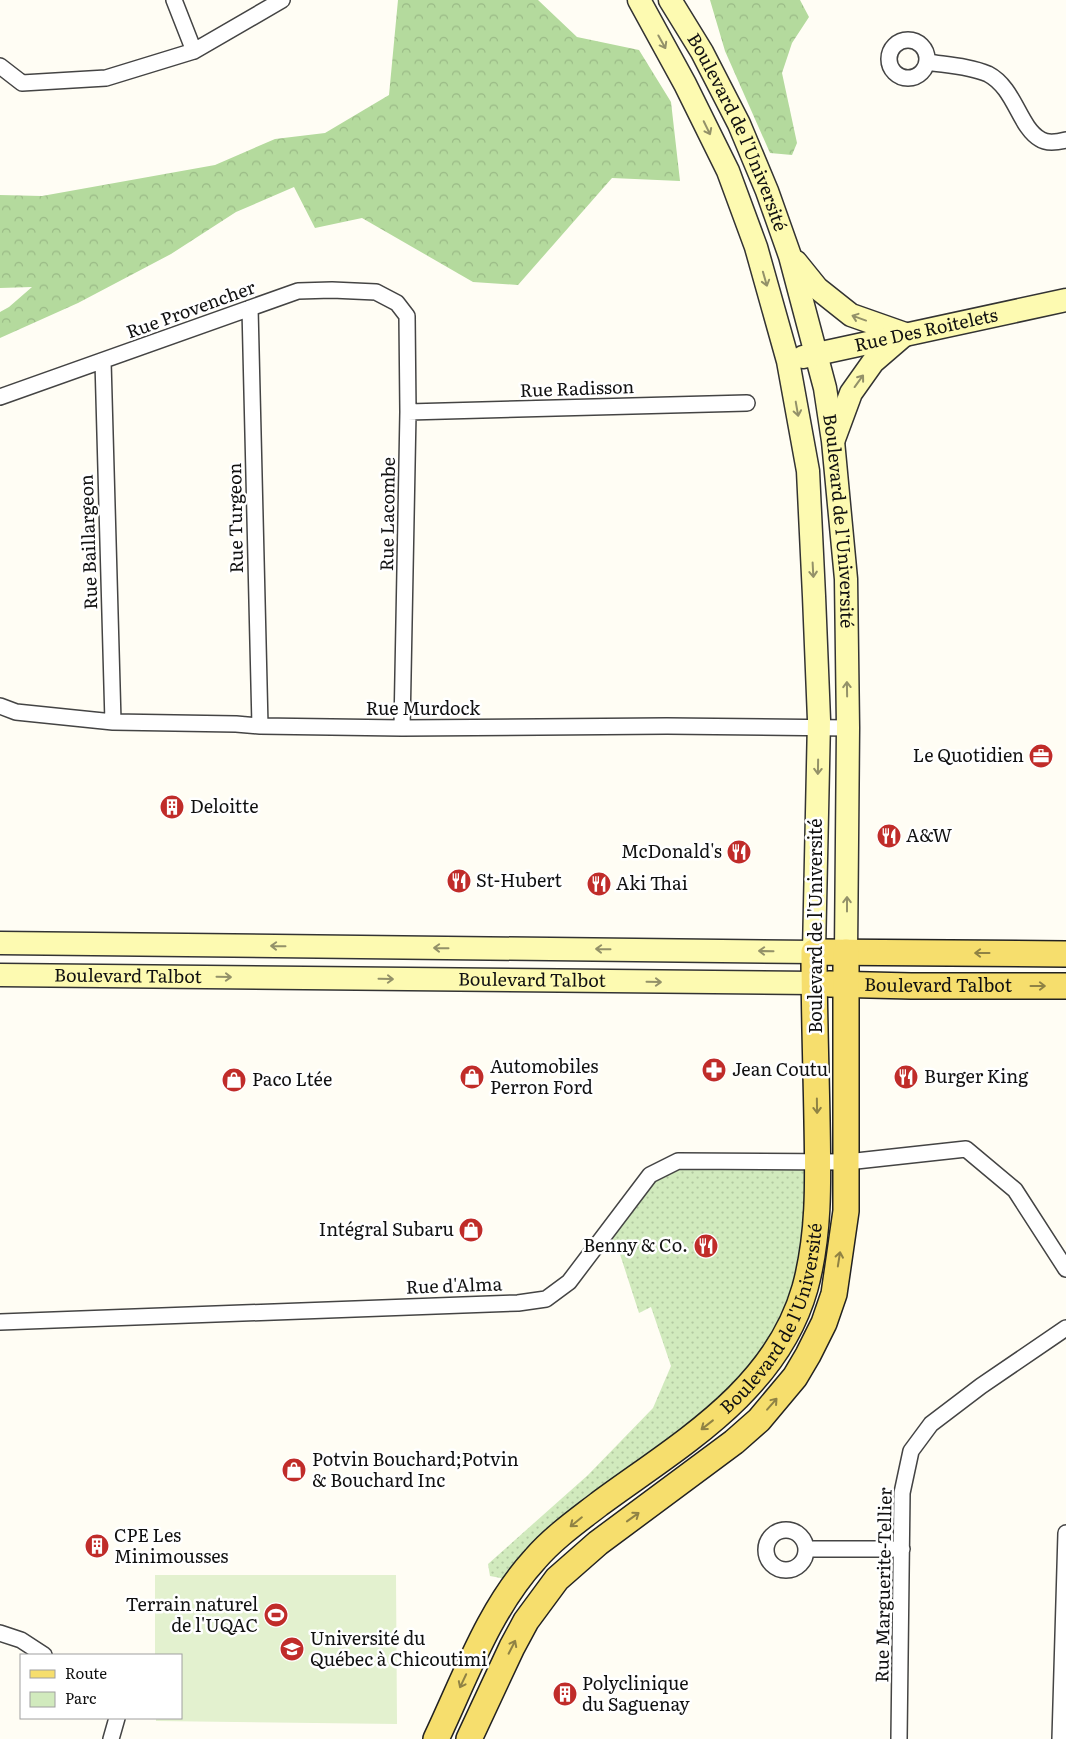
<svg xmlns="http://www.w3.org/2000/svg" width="1066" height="1739" font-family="Literata,serif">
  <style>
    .green { fill: url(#green-dots) }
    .forest { fill: url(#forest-crowns) }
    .pitch { fill: #e3f1cf }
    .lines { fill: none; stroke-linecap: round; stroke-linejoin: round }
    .street-casing { stroke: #444; stroke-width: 18 }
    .secondary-casing { stroke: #333; stroke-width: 25 }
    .primary-casing { stroke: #222; stroke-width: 28 }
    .street { stroke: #fff; stroke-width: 15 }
    .secondary { stroke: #fdfab1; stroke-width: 22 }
    .primary { stroke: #f6de6d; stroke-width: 25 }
    .oneway { stroke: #939169 }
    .oneway2 { stroke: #8f8244 }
    .labels { text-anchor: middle; stroke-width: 5; stroke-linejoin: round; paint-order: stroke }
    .street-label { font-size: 18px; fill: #111; stroke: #fff }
    .poi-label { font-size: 18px; fill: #111; stroke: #fff; text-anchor: start }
  </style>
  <defs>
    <pattern id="green-dots" width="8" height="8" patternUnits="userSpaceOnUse" patternTransform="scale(1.25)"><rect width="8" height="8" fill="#d1eabd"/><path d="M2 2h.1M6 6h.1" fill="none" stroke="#b2c8a1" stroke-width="1.8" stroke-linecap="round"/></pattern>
    <pattern id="forest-crowns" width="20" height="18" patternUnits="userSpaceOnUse" patternTransform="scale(1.25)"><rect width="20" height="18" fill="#b4da9d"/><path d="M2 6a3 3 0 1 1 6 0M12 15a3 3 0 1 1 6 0" fill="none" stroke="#9aba86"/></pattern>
  </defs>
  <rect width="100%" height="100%" fill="#fffdf4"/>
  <path class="green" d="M678,1161h140v42l-39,141 -263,237 -26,-5 -2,-12 100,-89 65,-67 18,-42 -20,-59 -12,6 -22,-68 -10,-14 43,-56z"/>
  <path class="forest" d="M398,0h140l39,37 62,13 32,52 9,79 -68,-3 -94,107 -45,-3 -111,-64 -47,10 -21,-41 -58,25 -65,42 -93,49 -78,35v-26l9,-5 23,-20 -32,1v-93l42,1 173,-31 60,-26 50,-6 64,-38z
    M710,0h90l9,17 -17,26 -10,30 15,70 -5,12 -22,-2 -45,-102z"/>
  <path class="pitch" d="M396,1575l1,149 -241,-3v-3h25v-63h-26v-80z"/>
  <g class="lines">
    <defs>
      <path id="street" d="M174,0l20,51
        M889 59a19 19 0 1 1 38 0a19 19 0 1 1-38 0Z
        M927,62c19,3 43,4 61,12 27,14 31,53 52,65 7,5 18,3 26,1
        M0,66l22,17 84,-5 88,-27 88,-51
        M250,308l10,418
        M103,361l10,361
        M0,397l298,-106 34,-1 44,2 21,11 10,13 1,96 -6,316
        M408,412l339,-9
        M0,706l16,6 97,10 123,2 24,2 142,2 265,-2 181,2
        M0,1322l518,-19 28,-4 23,-17 81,-107 28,-14 169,1 119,-13 49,41 51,79
        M766 1550a20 20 0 1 1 40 0a20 20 0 1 1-40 0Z
        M806,1549h96
        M0,1633l21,7 23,15
        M111,1739l6,-21
        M899,1739l3,-246 9,-42 20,-27 50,-38 85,-58
        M1060,1739l6,-206"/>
      <g id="secondary">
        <path id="s1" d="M670,0l32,52 37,72 28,67 23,65 35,132 8,53 13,138 2,149 -2,224"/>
        <path d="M796,262l21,26 34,27 54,19"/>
        <path id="s2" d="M803,357l263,-57"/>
        <path d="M834,439l17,-46 22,-31 29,-25"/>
        <path d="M0,943l814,9 5,-232 -5,-124 -6,-125 -20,-110 -32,-114 -28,-76 -43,-87 -46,-84"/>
        <path id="s3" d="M0,975l814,8"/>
      </g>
      <g id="primary">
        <path id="s4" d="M829,984l82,2h155"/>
        <path id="s5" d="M436,1739c29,-61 53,-130 99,-180 18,-21 42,-38 64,-55 80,-59 177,-113 206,-216 15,-55 13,-111 12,-167 -1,-57 -3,-113 -3,-169l252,2"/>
        <path d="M469,1739l43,-92 14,-26 31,-42 41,-36 136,-101 25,-22 36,-43 13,-22 16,-32 10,-29 12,-83v-259"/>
      </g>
    </defs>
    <use href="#street" class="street-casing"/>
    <use href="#secondary" class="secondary-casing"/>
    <use href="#primary" class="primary-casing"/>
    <use href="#street" class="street"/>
    <use href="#secondary" class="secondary"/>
    <use href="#primary" class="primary"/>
  </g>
  <defs><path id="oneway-shaft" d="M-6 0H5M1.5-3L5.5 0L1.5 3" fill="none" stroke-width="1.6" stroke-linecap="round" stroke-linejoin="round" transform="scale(1.25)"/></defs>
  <g class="oneway">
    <use href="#oneway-shaft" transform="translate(662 42) rotate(61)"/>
    <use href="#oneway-shaft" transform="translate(707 128) rotate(64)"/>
    <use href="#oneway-shaft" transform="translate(765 279) rotate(74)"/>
    <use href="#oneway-shaft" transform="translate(859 318) rotate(-160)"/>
    <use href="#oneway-shaft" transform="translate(859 381) rotate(-54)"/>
    <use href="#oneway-shaft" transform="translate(797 409) rotate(80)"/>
    <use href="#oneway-shaft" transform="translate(813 570) rotate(87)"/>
    <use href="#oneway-shaft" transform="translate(847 689) rotate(-91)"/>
    <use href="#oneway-shaft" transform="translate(818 767) rotate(91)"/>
    <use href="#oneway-shaft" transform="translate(847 904) rotate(-90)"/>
    <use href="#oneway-shaft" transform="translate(278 946) rotate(-179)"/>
    <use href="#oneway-shaft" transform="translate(441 948) rotate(-179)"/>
    <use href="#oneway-shaft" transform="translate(603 949) rotate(-179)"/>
    <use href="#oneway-shaft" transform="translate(766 951) rotate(-179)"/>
    <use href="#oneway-shaft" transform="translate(224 977) rotate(1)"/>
    <use href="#oneway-shaft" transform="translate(386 979) rotate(1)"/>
    <use href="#oneway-shaft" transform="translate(654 982) rotate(1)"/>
  </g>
  <g class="oneway2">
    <use href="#oneway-shaft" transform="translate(982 953) rotate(-180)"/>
    <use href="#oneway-shaft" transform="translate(1038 986)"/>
    <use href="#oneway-shaft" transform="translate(817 1106) rotate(89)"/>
    <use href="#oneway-shaft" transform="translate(839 1259) rotate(-81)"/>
    <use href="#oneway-shaft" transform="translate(772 1404) rotate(-49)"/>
    <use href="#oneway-shaft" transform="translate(707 1425) rotate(142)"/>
    <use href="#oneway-shaft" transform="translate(633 1517) rotate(-36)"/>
    <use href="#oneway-shaft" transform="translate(576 1522) rotate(141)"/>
    <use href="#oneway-shaft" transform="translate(512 1647) rotate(-63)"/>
    <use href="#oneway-shaft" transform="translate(463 1681) rotate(115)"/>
  </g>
  <defs>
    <symbol id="office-disc" viewBox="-11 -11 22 22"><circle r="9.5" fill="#c02c29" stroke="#fff"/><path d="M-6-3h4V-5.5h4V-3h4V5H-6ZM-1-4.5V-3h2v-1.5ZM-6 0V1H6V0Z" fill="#fff"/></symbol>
    <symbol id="building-disc" viewBox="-11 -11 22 22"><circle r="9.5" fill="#c02c29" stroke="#fff"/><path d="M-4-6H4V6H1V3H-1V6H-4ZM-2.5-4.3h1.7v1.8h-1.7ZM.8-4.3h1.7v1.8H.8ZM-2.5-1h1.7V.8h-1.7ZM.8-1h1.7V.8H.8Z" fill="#fff"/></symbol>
    <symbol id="restaurant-disc" viewBox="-11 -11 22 22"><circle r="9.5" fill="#c02c29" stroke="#fff"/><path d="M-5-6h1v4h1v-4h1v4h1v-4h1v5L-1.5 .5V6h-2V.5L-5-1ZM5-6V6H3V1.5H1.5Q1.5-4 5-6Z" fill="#fff"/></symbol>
    <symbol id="pharmacy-disc" viewBox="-11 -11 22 22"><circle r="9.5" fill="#c02c29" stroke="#fff"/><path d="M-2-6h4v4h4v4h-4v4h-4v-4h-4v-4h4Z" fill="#fff"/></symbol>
    <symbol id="shop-disc" viewBox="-11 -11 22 22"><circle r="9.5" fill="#c02c29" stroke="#fff"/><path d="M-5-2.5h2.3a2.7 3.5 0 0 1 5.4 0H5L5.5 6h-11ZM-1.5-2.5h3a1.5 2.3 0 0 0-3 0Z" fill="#fff"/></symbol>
    <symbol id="stadium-disc" viewBox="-11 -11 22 22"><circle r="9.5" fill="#c02c29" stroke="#fff"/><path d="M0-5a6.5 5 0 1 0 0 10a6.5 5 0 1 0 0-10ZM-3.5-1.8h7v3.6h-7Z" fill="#fff"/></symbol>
    <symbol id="university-disc" viewBox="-11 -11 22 22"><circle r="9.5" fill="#c02c29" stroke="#fff"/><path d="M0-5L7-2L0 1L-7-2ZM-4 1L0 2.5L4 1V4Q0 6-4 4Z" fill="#fff"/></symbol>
  </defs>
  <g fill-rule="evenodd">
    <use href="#office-disc" x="1027" y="742" width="28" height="28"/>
    <use href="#building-disc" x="158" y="793" width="28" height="28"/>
    <use href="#restaurant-disc" x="875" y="822" width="28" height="28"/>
    <use href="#restaurant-disc" x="725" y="838" width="28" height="28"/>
    <use href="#restaurant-disc" x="445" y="867" width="28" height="28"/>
    <use href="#restaurant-disc" x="585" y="870" width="28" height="28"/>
    <use href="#pharmacy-disc" x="700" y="1056" width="28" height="28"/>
    <use href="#shop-disc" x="458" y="1063" width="28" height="28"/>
    <use href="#restaurant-disc" x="892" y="1063" width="28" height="28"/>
    <use href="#shop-disc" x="220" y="1066" width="28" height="28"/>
    <use href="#shop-disc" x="457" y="1216" width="28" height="28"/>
    <use href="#restaurant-disc" x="692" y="1232" width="28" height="28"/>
    <use href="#shop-disc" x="280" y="1456" width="28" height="28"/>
    <use href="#building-disc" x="83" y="1532" width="28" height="28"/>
    <use href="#stadium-disc" x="262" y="1601" width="28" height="28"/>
    <use href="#university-disc" x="278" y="1635" width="28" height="28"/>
    <use href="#building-disc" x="551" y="1680" width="28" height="28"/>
  </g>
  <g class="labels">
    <g class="street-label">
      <text dy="6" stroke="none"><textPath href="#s1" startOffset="149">Boulevard de l'Université</textPath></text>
      <text transform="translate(191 310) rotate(-20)" y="6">Rue Provencher</text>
      <text dy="6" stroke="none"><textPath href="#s2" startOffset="126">Rue Des Roitelets</textPath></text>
      <text transform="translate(577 389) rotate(-2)" y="6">Rue Radisson</text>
      <text transform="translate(388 514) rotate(-89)" y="6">Rue Lacombe</text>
      <text transform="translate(236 518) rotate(-91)" y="6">Rue Turgeon</text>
      <text dy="6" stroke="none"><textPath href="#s1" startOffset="554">Boulevard de l'Université</textPath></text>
      <text transform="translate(89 542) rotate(-92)" y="6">Rue Baillargeon</text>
      <text x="423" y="715">Rue Murdock</text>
      <text transform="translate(816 926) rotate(-90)" y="6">Boulevard de l'Université</text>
      <text dy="6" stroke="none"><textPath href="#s3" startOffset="128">Boulevard Talbot</textPath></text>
      <text dy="6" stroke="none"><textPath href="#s3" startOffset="532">Boulevard Talbot</textPath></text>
      <text dy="6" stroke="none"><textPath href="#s4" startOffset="109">Boulevard Talbot</textPath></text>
      <text transform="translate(454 1286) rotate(-2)" y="6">Rue d'Alma</text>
      <text dy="6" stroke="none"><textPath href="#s5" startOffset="554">Boulevard de l'Université</textPath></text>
      <text transform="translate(884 1585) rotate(-89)" y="6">Rue Marguerite-Tellier</text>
    </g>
    <g class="poi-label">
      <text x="1024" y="762" text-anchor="end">Le Quotidien</text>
      <text x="190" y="813">Deloitte</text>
      <text x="906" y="842">A&amp;W</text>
      <text x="722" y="858" text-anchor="end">McDonald's</text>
      <text x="476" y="887">St-Hubert</text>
      <text x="616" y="890">Aki Thai</text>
      <text x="490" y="1073">Automobiles<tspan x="490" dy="21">Perron Ford</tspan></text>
      <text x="732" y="1076">Jean Coutu</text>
      <text x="924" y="1083">Burger King</text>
      <text x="252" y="1086">Paco Ltée</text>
      <text x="454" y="1236" text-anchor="end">Intégral Subaru</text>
      <text x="688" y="1252" text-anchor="end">Benny &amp; Co.</text>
      <text x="312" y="1466">Potvin Bouchard;Potvin<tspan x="312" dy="21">&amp; Bouchard Inc</tspan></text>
      <text x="114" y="1542">CPE Les<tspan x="114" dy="21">Minimousses</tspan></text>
      <text x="258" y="1611" text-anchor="end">Terrain naturel<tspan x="258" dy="21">de l'UQAC</tspan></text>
      <text x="310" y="1645">Université du<tspan x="310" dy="21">Québec à Chicoutimi</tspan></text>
      <text x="582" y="1690">Polyclinique<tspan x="582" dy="21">du Saguenay</tspan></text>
    </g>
  </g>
  <rect x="20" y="1654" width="162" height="65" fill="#ffffff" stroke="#a0a0a0"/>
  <rect x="30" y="1670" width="25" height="8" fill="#f6de6d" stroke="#a0a0a0"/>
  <text x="65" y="1679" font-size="15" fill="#111111">Route</text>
  <rect x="30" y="1692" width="25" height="15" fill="#d1eabd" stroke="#a0a0a0"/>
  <text x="65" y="1704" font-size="15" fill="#111111">Parc</text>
</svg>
